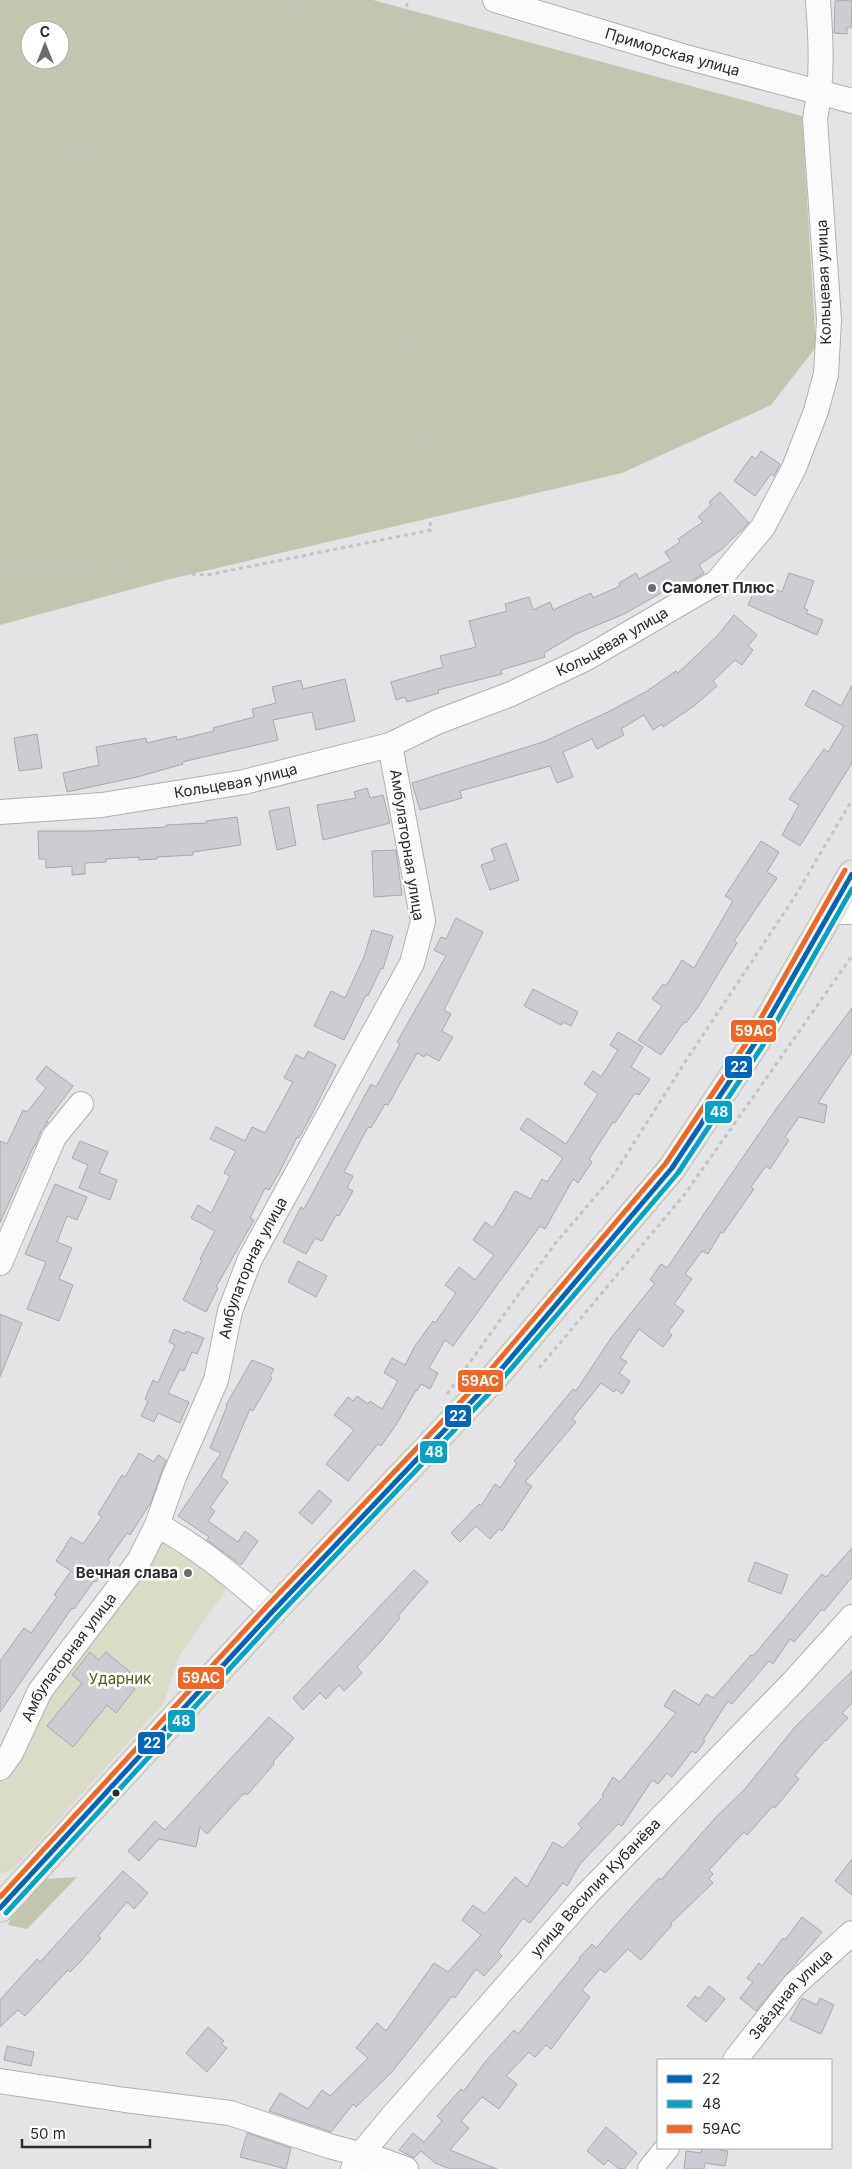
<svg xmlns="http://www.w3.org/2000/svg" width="852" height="2169" font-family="Inter,sans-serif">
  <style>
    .green { fill: #dbdcc8 }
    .forest { fill: #c4c5b0; fill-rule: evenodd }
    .building { fill: #cecbd2; stroke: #a9a9aa }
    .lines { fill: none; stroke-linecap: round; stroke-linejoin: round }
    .minor-casing { stroke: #b1b1b2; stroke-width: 26 }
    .major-casing { stroke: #a0a090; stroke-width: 29 }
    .path { stroke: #c3c3c4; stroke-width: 3; stroke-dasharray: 4 4; stroke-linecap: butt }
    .minor { stroke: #fbfbfb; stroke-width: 24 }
    .major { stroke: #e3e3da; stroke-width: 28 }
    .bus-1-casing { stroke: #fff; stroke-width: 9 }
    .bus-2-casing { stroke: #fff; stroke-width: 9 }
    .bus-3-casing { stroke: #fff; stroke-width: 9 }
    .bus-1 { stroke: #0065bd; stroke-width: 5 }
    .bus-2 { stroke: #02a3c6; stroke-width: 5 }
    .bus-3 { stroke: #f26522; stroke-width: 5 }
    .poi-dot { fill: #6c6b6d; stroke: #fff; stroke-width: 2 }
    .bus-dot { fill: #2c2b2d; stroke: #fff; stroke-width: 2 }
    .labels { text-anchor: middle; stroke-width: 5; stroke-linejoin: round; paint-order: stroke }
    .street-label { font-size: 15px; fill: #2c2b2d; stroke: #fff }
    .poi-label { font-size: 15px; font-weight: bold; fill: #2c2b2d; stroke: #fff; text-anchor: start }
    .park-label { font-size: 15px; fill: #565917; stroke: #fff }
    .line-badge { stroke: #fff; stroke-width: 2 }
    .badge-label { font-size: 14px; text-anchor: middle; font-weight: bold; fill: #fff }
  </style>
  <rect width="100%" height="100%" fill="#e4e3e5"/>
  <path class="green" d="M160,1533l71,50 -52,73 -15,47 -150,166 -10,4h-4v-94l44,-82z"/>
  <path class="forest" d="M0,0h373l429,116 14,231 -45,58 -149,68 -456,107 -166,45zM30,30h30v30h-30z
    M77,1877l-50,52 -19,-4 8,-25 30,-21z"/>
  <path class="building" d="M852,0l-1,28 -4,-1v7l-13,-1 1,-32z
    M761,451l19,13 -6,12 -3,-2 -16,22 -21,-15 18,-25 4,3z
    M720,492l29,31 -27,26 -23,16 5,8 -24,15 -3,-4 -53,30 -48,20 -32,19 1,4 -44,13 1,4 -64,16 1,3 -32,9 -2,-5 -9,3 -5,-18 52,-15 -3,-11 36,-9 -7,-26 38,-10 -2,-7 24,-7 4,13 17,-8 3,8 38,-17 2,5 27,-12 -1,-3 17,-10 3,6 32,-18 -6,-9 15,-10 -2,-3 25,-17 -5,-5 13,-12 -2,-3z
    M789,573l25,8 -10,27 4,2 -2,3 17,7 -6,15 -69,-30 10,-23 24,10z
    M734,615l23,20 -9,11 5,4 -11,15 -7,-5 -22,21 4,5 -23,20 -31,21 -1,-3 -9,6 -9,-15 -23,14 3,6 -27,14 -5,-10 -29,13 10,25 -16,6 -7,-17 -90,25 2,7 -42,12 -8,-27 131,-41 67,-31 37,-20 29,-20 2,2 40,-38z
    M345,679l10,42 -39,9 -4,-18 -39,8 5,20 -96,22 1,2 -46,13 -70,15 -4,-19 36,-8 -3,-18 50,-9 1,5 29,-7 1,4 37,-9 -1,-3 41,-11 -2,-8 24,-6 -4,-16 29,-7 2,9z
    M852,685v78l-52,83 -18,-11 17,-30 -10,-6 35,-50 4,3 16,-26 -39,-21 8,-15 28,16z
    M37,734l5,34 -23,3 -5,-33z
    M367,788l3,10 13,-3 7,28 -67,17 -6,-35 39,-7 -2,-6z
    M289,807l7,38 -19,5 -8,-39z
    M237,817l4,28 -48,7v3l-36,2v2l-18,1v-3l-33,2v3l-21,1v11l-13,1v-9l-26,2v-9h-7l-1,-28h53l75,-4v-2l41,-2 -1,-2z
    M761,841l18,11 -12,20 10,6 -43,63 3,2 -39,64 -12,16 -2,-1 -23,33 -23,-15 24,-34 -10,-7 11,-15 3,2 16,-26 12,8 39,-67 -8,-5z
    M506,843l13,37 -29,10 -9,-25 14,-5 -4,-11z
    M396,850l6,45 -28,2 -2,-46z
    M456,918l27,14 -39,78 7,4 -9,17 11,6 -14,24 -13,-7 -2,3 -7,-4 -29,52 -3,-1 -14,24 -3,-1 -24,45 9,4 -6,12 6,3 -14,25 -3,-1 -14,26 -7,-3 -9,16 -23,-12 18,-35 3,2 67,-125 5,3 24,-43 -3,-2 49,-86 -12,-6 7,-13 5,2z
    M372,930l21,6 -10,33 -2,-1 -13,28 -2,-1 -22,45 -30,-14 17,-35 14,7 19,-41z
    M533,989l45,23 -7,14 -8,-4 -2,3 -37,-19z
    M852,1008v44l-34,51 9,2 -3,18 -25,-6 -14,20 4,3 -19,29 -4,-3 -15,21 3,2 -31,44 -2,-1 -13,22 -6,-3 -17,23 7,5 -18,25 10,7 -16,21 4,3 -9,12 -24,-18 -19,29 7,4 -8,11 11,8 -8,13 -6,-5 -2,3 -13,-9 -29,36 4,3 -51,60 7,4 -30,45 -3,-2 -9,10 -14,-13 -16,16 -9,-9 28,-29 2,2 14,-22 5,4 17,-25 -3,-2 59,-72 3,2 35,-53 44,-55 -5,-3 11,-16 6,4 109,-159z
    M618,1032l25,15 -12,20 19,12 -11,16 -4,-2 -20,30 -2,-1 -24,37 3,3 -14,21 -5,-4 -28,50 -5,-3 -87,120 -8,-6 -16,28 9,5 -8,16 -9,-5 -4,7 -1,-1 -20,35 -15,21 -3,-2 -30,37 -22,-17 28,-34 -20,-15 14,-18 5,4 4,-5 11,8 2,-3 12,8 16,-28 -14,-8 8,-15 13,7 10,-19 18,-25 2,2 21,-30 -11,-8 14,-18 16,13 19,-25 -21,-15 12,-18 8,6 22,-37 16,8 11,-20 5,3 16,-24 -43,-29 7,-11 39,26 32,-50 -14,-10 9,-13 8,6 17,-27 -8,-5z
    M308,1051l28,14 -23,47 -14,26 -2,-1 -18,36 -10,17 -4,-2 -15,30 4,2 -38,67 2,1 -12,24 -23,-12 19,-40 -2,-1 15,-28 -24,-13 7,-13 13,8 19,-37 -6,-3 12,-22 -26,-12 6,-12 29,14 7,-14 13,6 28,-51 -9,-4 12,-23 8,4z
    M46,1066l27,20 -27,36h2l-7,9 -6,15h-1l-34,77v-82l7,3 16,-34 4,2 19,-24 -10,-9z
    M80,1141l28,11 -9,21 18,7 -7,20 -31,-12 9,-23 -16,-7z
    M55,1184l32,13 -10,23 -10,-4 -10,26 15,6 -13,31 14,6 -14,36 -32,-12 19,-47 -21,-8z
    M298,1261l29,15 -11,21 -28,-15z
    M0,1314l22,9 -22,54z
    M174,1329l11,5 1,-3 18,7 -7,16 -5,-2 -8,19 -4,-2 -12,24 21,9 -9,21 -22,-10 -4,9 -13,-6 7,-15 -3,-2 8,-19 5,3 17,-38 -6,-3z
    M252,1360l22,9 -4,7 2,2 -19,33 -3,-2 -29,68 7,5 -18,26 5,3 -7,10 30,21 7,-11 13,10 -17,24 -34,-25 2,-3 -31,-21 43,-63 -11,-5 17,-42 -1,-1z
    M139,1453l15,9 4,-7 8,5 -15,42 -21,33 -3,-2 -19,27 2,2 -14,20 -2,-1 -20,28 -2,-1 -72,104v-51l24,-33 7,5 26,-36 -3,-2 17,-24 -15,-10 15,-24 12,7 19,-27 -4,-3 24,-39 3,2z
    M319,1490l13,11 -20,23 -13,-11z
    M852,1548v29l-28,34 -2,-2 -28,33 -4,-3 -17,25 -4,-3 -37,43 -4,-3 -25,39 2,1 -9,12 -4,-2 -20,26 -5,-4 -9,11 -6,-4 -30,46 -4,-2 -38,40 -13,22 -4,-3 -33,40 -7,-5 -25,34 4,4 -18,20 -8,-7 -21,29 -3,-2 -61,77 -35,34 -3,-3 -22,28 -62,-21 11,-18 28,16 14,-19 8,6 38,-38 -12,-10 21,-25 9,8 48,-68 14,9 33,-37 -19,-15 11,-15 12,9 30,-37 12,10 26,-45 10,6 19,-20 -4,-4 26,-28 -2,-1 11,-18 7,5 56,-69 -12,-7 10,-16 25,15 7,-11 7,4 38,-43 2,1 69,-82 4,3z
    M755,1562l33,13 -7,19 -33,-13z
    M414,1570l14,12 -30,34 2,2 -19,23 -24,26 5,6 -18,18 -5,-6 -13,14 -6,-6 -17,17 -10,-12z
    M90,1652l9,8 7,-8 24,20 -7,8 12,9 -19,24 -9,-8 -34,42 -26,-21 35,-43 -10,-8z
    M852,1671v32l-10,10 6,5 -22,23 -1,-1 -30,35 4,4 -24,29 -2,-2 -26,29 -3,-3 -35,38 4,4 -4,5 4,4 -43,41 2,1 -31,35 -13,-11 -23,24 -5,-4 -18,21 8,7 -39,52 -5,-4 -11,12 -6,-5 -23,24 11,8 -18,25 -17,-12 -21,24 8,7 -19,22 47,19h-47l-15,-6 -14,-12 -7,7 -15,-8 14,-17 11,9 18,-21 -5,-5 24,-27 3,2 21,-29 29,-32 4,4 62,-75 -1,-1 13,-14 4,4 43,-49 20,-21 2,2 55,-63 28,-27 51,-63z
    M269,1717l25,21 -21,24 1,2 -26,30h-5l-36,40 -7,-7 -4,20 -37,-8 -20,22 -11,-10 27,-30 10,9z
    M852,1859v36l-17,-14z
    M123,1871l25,22 -14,16 -7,-7 -29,34 3,2 -22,25 -9,9 -2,-2 -43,46 -7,-6 -18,17v-27l37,-41 3,3z
    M802,1917l20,15 -66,79 -16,-13 13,-16 -6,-4 12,-15 3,3 21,-28 2,2z
    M709,1986l16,13 -19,23 -19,-16 8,-10 4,3z
    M802,1998l15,7 3,-7 14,7 -13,29 -31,-14z
    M208,2027l16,14 -3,3 6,4 -20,24 -21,-19z
    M7,2046l27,6 -3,14 -27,-6z
    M606,2127l31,26 -13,16h-5l-11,-9 -4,5 -17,-14z
    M247,2133l44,15 -5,21 -46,-12z
    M702,2148h19l-1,2 8,1 -3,15 -20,-3 -1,6h-20l2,-18 15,2z"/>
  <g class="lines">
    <defs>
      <g id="minor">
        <path id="s1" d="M495,0l187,56 170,45"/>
        <path id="s2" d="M0,812l102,-7 142,-23 146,-37 47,-23 74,-28 74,-35 132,-77 46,-55 31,-59 22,-57 10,-37 3,-54 -14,-201c8,-40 6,-79 3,-119"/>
        <path d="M831,912h21"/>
        <path d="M0,1263l54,-126 27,-33"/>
        <path d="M157,1525c42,22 80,55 116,86"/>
        <path id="s3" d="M0,1768l11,-15 29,-62 99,-130 18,-36 17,-48 42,-97 14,-69 20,-52 162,-296 11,-42 -33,-176"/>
        <path id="s4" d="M735,2060l59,-75 58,-52"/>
        <path d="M0,2081l125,19 105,13 99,33 52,14 25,9"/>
        <path id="s5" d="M353,2169l8,-15 30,-36 195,-223 208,-214 58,-64"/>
        <path d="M650,2169l17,-21"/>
      </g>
      <path id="major" d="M0,1908l273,-297 220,-232 179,-211 83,-125 97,-169"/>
    </defs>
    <use href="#minor" class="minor-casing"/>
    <use href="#major" class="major-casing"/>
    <path class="path" d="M0,201l21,-13 42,-34 57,-9 31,-42 100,-64 56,-39
      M0,564l207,11 224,-45 -24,-216v-314
      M539,1368l146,-174 167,-238
      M447,1394l107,-149 59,-69 74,-117 107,-161 58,-98"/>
    <use href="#minor" class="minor"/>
    <use href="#major" class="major"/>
    <defs>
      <path id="bus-1" d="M0,1908l273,-297 220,-232 179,-211 83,-125 97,-169"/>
      <path id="bus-2" d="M6,1913l272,-297 220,-232 180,-211 84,-126 90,-158"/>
      <path id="bus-3" d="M0,1897l267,-291 220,-232 179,-211 83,-124 96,-169"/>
    </defs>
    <use href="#bus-1" class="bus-1-casing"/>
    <use href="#bus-2" class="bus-2-casing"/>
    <use href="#bus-3" class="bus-3-casing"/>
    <use href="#bus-1" class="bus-1"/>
    <use href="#bus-2" class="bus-2"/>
    <use href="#bus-3" class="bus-3"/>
  </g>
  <g class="poi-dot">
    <circle cx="652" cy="588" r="5"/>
    <circle cx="188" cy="1573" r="5"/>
  </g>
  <circle class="bus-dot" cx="116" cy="1793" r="4.5"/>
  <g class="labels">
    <g class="street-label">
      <text dy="5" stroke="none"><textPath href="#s1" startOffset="185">Приморская улица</textPath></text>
      <text transform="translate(824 282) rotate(-92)" y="5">Кольцевая улица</text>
      <text dy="5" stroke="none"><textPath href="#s2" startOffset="642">Кольцевая улица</textPath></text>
      <text dy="5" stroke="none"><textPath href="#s2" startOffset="238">Кольцевая улица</textPath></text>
      <text transform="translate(407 845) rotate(81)" y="5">Амбулаторная улица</text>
      <text dy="5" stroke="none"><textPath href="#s3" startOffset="566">Амбулаторная улица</textPath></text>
      <text dy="5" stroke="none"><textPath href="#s3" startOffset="131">Амбулаторная улица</textPath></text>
      <text dy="5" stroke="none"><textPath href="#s5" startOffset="372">улица Василия Кубанёва</textPath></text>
      <text dy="5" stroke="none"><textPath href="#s4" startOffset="86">Звёздная улица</textPath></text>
    </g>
    <g class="poi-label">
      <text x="662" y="593">Самолет Плюс</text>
      <text x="178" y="1578" text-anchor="end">Вечная слава</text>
    </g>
    <g class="park-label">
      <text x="120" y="1684">Ударник</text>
    </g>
  </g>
  <g class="line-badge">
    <rect x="730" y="1019" width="47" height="24" rx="5" fill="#f26522"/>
    <rect x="724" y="1055" width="29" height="24" rx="5" fill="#0065bd"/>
    <rect x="704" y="1100" width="29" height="24" rx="5" fill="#02a3c6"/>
    <rect x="457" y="1369" width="47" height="24" rx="5" fill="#f26522"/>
    <rect x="444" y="1404" width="28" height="24" rx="5" fill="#0065bd"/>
    <rect x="419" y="1440" width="29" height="24" rx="5" fill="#02a3c6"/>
    <rect x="177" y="1666" width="48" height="24" rx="5" fill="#f26522"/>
    <rect x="167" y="1709" width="29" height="24" rx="5" fill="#02a3c6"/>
    <rect x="137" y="1731" width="29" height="24" rx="5" fill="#0065bd"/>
  </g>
  <g class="badge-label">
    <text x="754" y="1036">59АС</text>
    <text x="739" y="1072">22</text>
    <text x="719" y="1117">48</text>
    <text x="480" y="1386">59АС</text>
    <text x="458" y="1421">22</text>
    <text x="434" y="1457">48</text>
    <text x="201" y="1683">59АС</text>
    <text x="181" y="1726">48</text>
    <text x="152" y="1748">22</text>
  </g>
  <rect x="657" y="2059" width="175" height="90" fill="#ffffff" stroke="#abaaab"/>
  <rect x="667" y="2075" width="25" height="8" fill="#0065bd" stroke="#abaaab"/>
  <text x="702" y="2084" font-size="15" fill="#2c2b2d">22</text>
  <rect x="667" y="2100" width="25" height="8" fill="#02a3c6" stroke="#abaaab"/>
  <text x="702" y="2109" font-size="15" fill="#2c2b2d">48</text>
  <rect x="667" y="2125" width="25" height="8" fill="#f26522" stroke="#abaaab"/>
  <text x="702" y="2134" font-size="15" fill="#2c2b2d">59АС</text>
  <g transform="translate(45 45)"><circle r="24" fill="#ffffff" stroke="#abaaab"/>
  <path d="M0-4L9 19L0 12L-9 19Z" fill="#6c6b6d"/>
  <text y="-8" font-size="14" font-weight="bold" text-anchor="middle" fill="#2c2b2d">С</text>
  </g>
  <path d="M22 2139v8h128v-8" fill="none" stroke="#2c2b2d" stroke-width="2.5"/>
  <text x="30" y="2139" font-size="15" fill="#2c2b2d" stroke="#ffffff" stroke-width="4" paint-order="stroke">50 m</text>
</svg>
